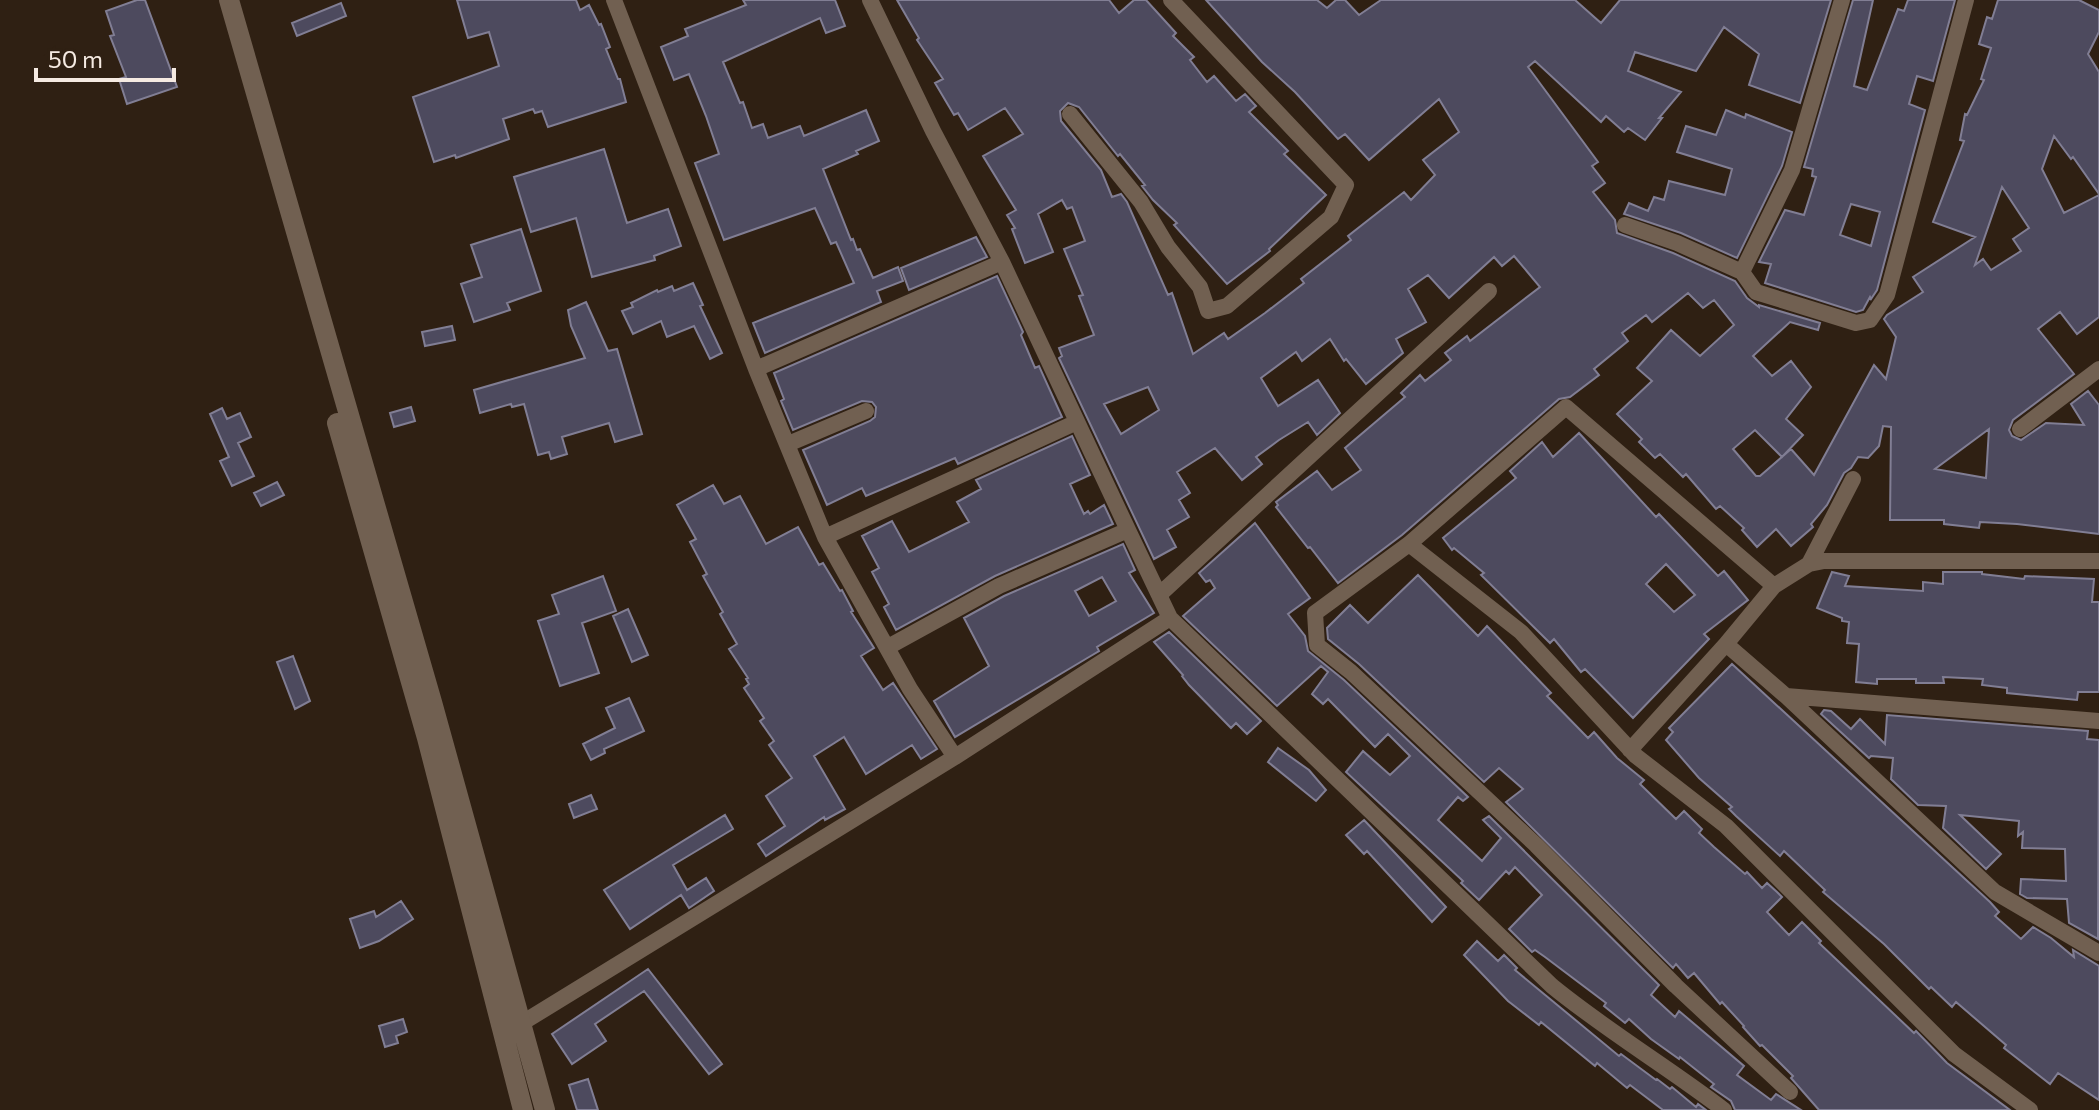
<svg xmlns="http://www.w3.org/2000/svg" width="2099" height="1110" font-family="Commissioner,sans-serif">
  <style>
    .building { fill: #4d4a5e; stroke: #817e94; stroke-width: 2; fill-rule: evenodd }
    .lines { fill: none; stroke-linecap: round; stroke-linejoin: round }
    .minor { stroke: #716051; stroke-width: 16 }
    .tertiary { stroke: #716051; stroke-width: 20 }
  </style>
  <rect width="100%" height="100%" fill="#2f2013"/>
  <path class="building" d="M137,0h8l32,87 -50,17 -8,-25 7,-2 -16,-41 4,-1 -8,-24z
    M457,0h119l4,10 9,-5 10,20 2,-1 9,23 -4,2 12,30h2l6,23 -78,25 -6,-16 -7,2 -2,-4 -30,10 6,20 -53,19 -1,-3 -21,7 -21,-65 86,-31 -10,-34 -21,6z
    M743,0h92l10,26 -19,7 -6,-15 -97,44 17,41 3,-1 9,26 11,-4 5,14 32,-12 4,10 62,-26 13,31 -23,10 2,3 -35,15 28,71 2,-1 4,11 3,-1 13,29 25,-11 5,14 -26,10 4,11 -116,51 -12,-30 101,-40 -18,-41 -5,2 -16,-36 -91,32 -29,-77 24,-9 -13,-38 -17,-42 -15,6 -13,-33 27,-11 -3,-7 61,-24z
    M897,0h212l10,13 15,-13h12l30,33 -3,3 21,21 -4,3 17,22 7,-6 22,25 9,-7 9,10 2,2 -7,6 39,39 -4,3 42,41 -57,54 1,2 -43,33 -53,-59 3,-2 -24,-23 -11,-14 3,-1 -25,-31 -2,2 -39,-49 -11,-4 -8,8 1,10 40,49 11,27 9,-3 6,8 41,93 4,-2 21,61 31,-21 4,6 37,-26 39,-30 -3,-4 50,-39 -3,-4 56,-44 7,8 24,-25 -12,-15 36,-28 -20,-33 -70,61 -24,-26 -7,5 -43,-47 -33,-30 -56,-62h111l10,8 9,-8h9l14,15 22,-15h194l26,23 19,-23h211l-31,103 -51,-18 10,-31 -35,-27 -28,44 -61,-19 -7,19 53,21 -22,26h3l-17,22 -17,-12 -4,4 -18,-16 -5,6 -66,-61 -7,6 70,95 -6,4 13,17 -12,9 22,28 2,13 56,20 62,28 12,17 12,9v-2l61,18 -2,7 -28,-8 -37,34 19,20 19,-15 20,26 -25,32 17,16 -21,22 -27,-27 -22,19 23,27h4l31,-27 23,26 60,-110 12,14 10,-42 -12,-18 3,-4 36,-23 -10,-15 62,-40 -42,-15 31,-81 -4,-1 5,-26 2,1 17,-35 -3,-1 10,-31 -12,-4 8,-27 5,2 6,-19h81l20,10v22l-11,22 11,18v122l-26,-37 -2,2 -17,-23 -12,33 22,44 35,-18v122l-22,17 -17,-22 -22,17 36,45 -61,46 -4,10 3,6 9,4 25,-17 38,2 -13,-21 17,-13 11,14v129l-82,-10 -37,-2 -1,6 -35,-4v-4h-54l1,-93 -8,-1 -4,20 -11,12 -10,-1 -7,11 -7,5 -17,32 -16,19 2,3 -22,19 -15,-17 -19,18 -15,-17 2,-2 -24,-22 -4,3 -30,-35 -3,3 -23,-23 -5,4 -16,-16 3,-3 -25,-25 35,-33 -15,-13 34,-38 29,26 34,-31 -20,-25 -11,8 -15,-15 -36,29 -6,-7 -24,18 6,8 -34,28 5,6 -29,22 -11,2 -157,136 -64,48 -28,-36 -2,1 -32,-41 2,-2 -2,-3 41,-31 15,19 29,-20 -16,-22 60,-51 -4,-4 19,-18 5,6 26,-21 -6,-7 22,-17 3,5 70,-54 -26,-31 -12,10 -8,-9 -45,41 -21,-23 -20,14 18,33 -30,17 7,14 -37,31 -20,-25 -2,2 -14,-22 -28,22 -6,-9 -35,26 17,28 40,-26 22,33 -23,22 -9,-13 -29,18 -23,17 6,7 -20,16 -27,-32 -38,24 13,21 -11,7 10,17 -22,13 9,17 -22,12 -95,-201 3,-2 -3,-8 35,-13 -15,-39 4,-1 -19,-46 21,-8 -13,-34 -5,2 -5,-9 -24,14 15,38 -28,11 -13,-34 3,-1 -8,-13 9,-5 -33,-54 40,-22 -18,-26 -37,22 -10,-17 -4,2 -19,-32 8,-4 -26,-39 2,-2zM2002,187l27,41 -16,11 8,12 -30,19 -8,-11 -8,6zM1148,387l11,23 -38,24 -17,-30zM1989,429l-3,49 -51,-9z
    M1853,0h20l-19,86 13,4 31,-81 6,2 4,-11h47l-22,81 -16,-5 -8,28 16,6 -48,180 -6,9 -1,-2 -7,13 -7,2 -91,-29 6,-19 -12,-2 26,-52 19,5 12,-38 -4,-1 1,-7 -9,-2zM1851,204l29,8 -9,34 -31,-11z
    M341,3l5,13 -49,20 -5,-13z
    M1726,110l19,8 1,-4 46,18 -10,34 -45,92 -56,-25 -57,-19 5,-11 19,8 6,-14 10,3 5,-19 56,14 7,-26 -55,-17 9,-26 30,9z
    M604,149l23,74 41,-14 13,37 -27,10 1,4 -63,17 -16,-59 -45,14 -17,-55z
    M521,229l20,62 -34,12 3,7 -36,12 -13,-38 21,-7 -11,-32z
    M976,237l11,20 -78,33 -8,-22z
    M997,276l26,56 -2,3 14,33 4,-2 23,51 -104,47 -3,-6 -89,38 -4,-8 -35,17 -24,-55 67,-29 5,-4 1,-10 -4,-5 -10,-1 -69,29 -12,-29 3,-2 -10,-26z
    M693,283l10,22 -3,1 22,47 -12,6 -16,-33 -27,11 -6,-16 -28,13 -11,-23 11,-4 -2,-4 26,-13 1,2 14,-6 2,5z
    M586,302l22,49 9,-2 25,85 -27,8 -6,-19 -47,14 5,17 -16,5 -2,-7 -11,3 -14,-51 -12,3 -1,-3 -31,9 -6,-23 111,-32 -14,-32 -3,-16z
    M452,326l3,14 -30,6 -3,-14z
    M411,407l4,14 -21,6 -4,-14z
    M222,408l5,11 13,-6 11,24 -13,6 16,33 -22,10 -12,-25 9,-4 -19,-43z
    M1579,433l77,84 3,-3 59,62 6,-5 24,29 -44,34 5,5 -76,79 -48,-49 -4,3 -27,-33 -4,4 -69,-68 3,-2 -30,-25 -2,2 -9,-12 73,-60 -6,-7 32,-29 11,15zM1666,564l29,31 -21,17 -28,-28z
    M1072,436l18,39 -20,9 14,30 4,-3 2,3 14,-9 9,19 -118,52 -99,54 -12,-23 5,-3 -17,-32 7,-4 -17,-32 30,-15 17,31 60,-30 -12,-20 24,-13 -5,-9z
    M277,482l7,13 -23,11 -7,-13z
    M713,485l11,19 16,-8 26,48 32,-17 21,38 4,-2 17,28 2,-1 11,21 -2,1 23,36 -13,8 22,34 10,-7 44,66 -16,10 -9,-14 -46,29 -22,-37 -30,19 31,53 -20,11 -1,-3 -58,39 -8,-12 27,-18 -19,-30 26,-18 -23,-33 5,-4 -14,-20 4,-3 -20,-30 5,-4 -3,-5 2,-1 -19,-29 8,-5 -17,-30 3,-2 -20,-36 4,-2 -17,-32 6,-3 -19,-34z
    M1255,523l55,75 -22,16 17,22 3,15 36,29 124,117 -5,4 -5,-4 -20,23 44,41 19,-23 -18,-18 6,-4 170,169 -8,10 24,22 4,-6 65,55 -7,9 34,25 5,-6 25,16h-66l-4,-9 -20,-14 3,-3 -34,-27 -1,2 -28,-20 -22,-20 -4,4 -21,-17 2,-3 -61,-46 -10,-7 -3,2 -23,-23 33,-34 -27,-28 -6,7 -3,-3 -27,29 -18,-17 2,-2 -117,-109 17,-21 27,24 20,-19 -22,-22 -13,13 -47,-48 -5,5 -11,-10 16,-22 -7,-6 -44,40 -94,-90 32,-28 -5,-8 -4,2 -7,-9z
    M1123,544l12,26 -6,3 25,40 -57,34 2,4 -10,6 -134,80 -21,-36 55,-35 -25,-48 40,-22zM1102,577l14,24 -27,15 -14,-25z
    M1832,572l17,4 -4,10 78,5v-9l20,2v-12h39v2l42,5 1,-3 69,3 -2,23h7v90h-21l-1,8 -70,-7v-5l-25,-3 1,-6 -40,-2 1,6h-28v-4h-39v5l-21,-2 3,-38 -12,-1 2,-21 -7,-1v-3l-25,-10z
    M1418,575l60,61 9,-10 64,67 -4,3 41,42 6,-6 23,26 27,22 -4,4 36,35 8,-8 18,18 -3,4 15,14 31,27 2,-2 15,16 5,-5 10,9 5,5 -15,15 22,23 13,-13 19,19 -2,2 95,90 2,-2 31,32 63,47h-191l-28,-32 2,-2 -31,-31 -2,1 -17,-19 1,-1 -22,-24 -2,2 -26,-31 -6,5 -12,-14 -3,4 -167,-166 17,-13 -24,-21 -15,14 -125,-118 -31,-25 -1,-11 23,-23 18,18z
    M603,576l13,35 -34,12 17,50 -39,13 -22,-65 21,-7 -7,-19z
    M628,609l20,46 -16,7 -19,-46z
    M1169,632l92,89 -14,13 -11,-11 -5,5 -42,-43 -7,-9 1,-1 -29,-33z
    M293,656l17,45 -15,8 -18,-47z
    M1732,664l258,238 9,10 -4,4 26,23 12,-12 18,11 23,19 -1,-7 26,16v134l-41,-27 -8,11 -46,-36 2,-3 -50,-43 -4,5 -21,-20 -2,2 -45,-45 -61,-52 2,-2 -41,-39 -4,5 -44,-40 -7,-7 3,-2 -33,-29 -33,-38 7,-8 -4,-4z
    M629,698l15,33 -40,18 1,4 -14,7 -8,-16 32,-16 -9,-20z
    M1824,710l7,1 20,18 9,-10 25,25 2,-29 201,16 -1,8 12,1 -1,199 -29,-16 -2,-24 -40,-1 -7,-4 1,-15 45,2 -1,-32 -43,-1 1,-16 -5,4 1,-15 -59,-6 41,39 -15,15 -43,-41 3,-22 -28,-1 -27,-26 2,-21 -22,-2 -2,2 -48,-44z
    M1278,748l31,22 17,20 -10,11 -48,-39z
    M591,795l6,14 -23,9 -5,-14z
    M725,815l8,14 -60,36 14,25 19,-12 8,13 -25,17 -8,-13 -51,34 -26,-39z
    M1364,820l82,87 -14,15 -65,-71 -3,3 -18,-19z
    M401,901l12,18 -34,22 -19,7 -10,-29 24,-8 2,6z
    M1477,941l21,20 6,-6 13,13 -2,2 104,86 2,-2 35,26 1,-1 13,10 2,-2 24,20 2,-3 8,6h-43l-33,-25 -3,3 -30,-25 -2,3 -54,-44 -2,3 -31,-24 -44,-46z
    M648,969l74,95 -13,10 -65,-83 -49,33 11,17 -34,23 -20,-30z
    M403,1019l4,13 -11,4 2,7 -13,4 -6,-21z
    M588,1079l10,31h-21l-8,-25z"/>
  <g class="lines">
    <path class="minor" d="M614,0l142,369 69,168 85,152 45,68
      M870,0l63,131 69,131 126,268
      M1070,114l71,88 27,45 32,40 8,24 19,-5 104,-89 15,-32 -175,-185
      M1625,225l52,18 65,29 14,20 100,31 14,-3 17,-25 79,-295
      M1742,272l50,-102 50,-170
      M756,369l246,-107
      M2020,429l79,-60
      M788,444l78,-33
      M825,537l252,-115
      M1409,544l112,88 115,124 90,70 228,228 76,56
      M1809,564l44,-85
      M1774,586l-208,-179 -157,137 -94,69 2,32 34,27 185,173 140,141 114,106
      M1159,595l330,-304
      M1726,644l60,52 209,196 104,61
      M888,647l111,-61 129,-56 42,88
      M1786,696l313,25
      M1630,750l96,-106 48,-58 35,-22 15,-3h275
      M522,1023l433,-266 215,-139 382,368c55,45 116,81 172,124"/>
    <path class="tertiary" d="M229,0l203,702 113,408
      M337,423l90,315 96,372"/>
  </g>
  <path d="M36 68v12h138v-12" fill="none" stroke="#f5eae2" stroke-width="4"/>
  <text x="48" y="68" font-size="24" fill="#f5eae2" stroke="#2f2013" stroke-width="6" paint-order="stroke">50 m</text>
</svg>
